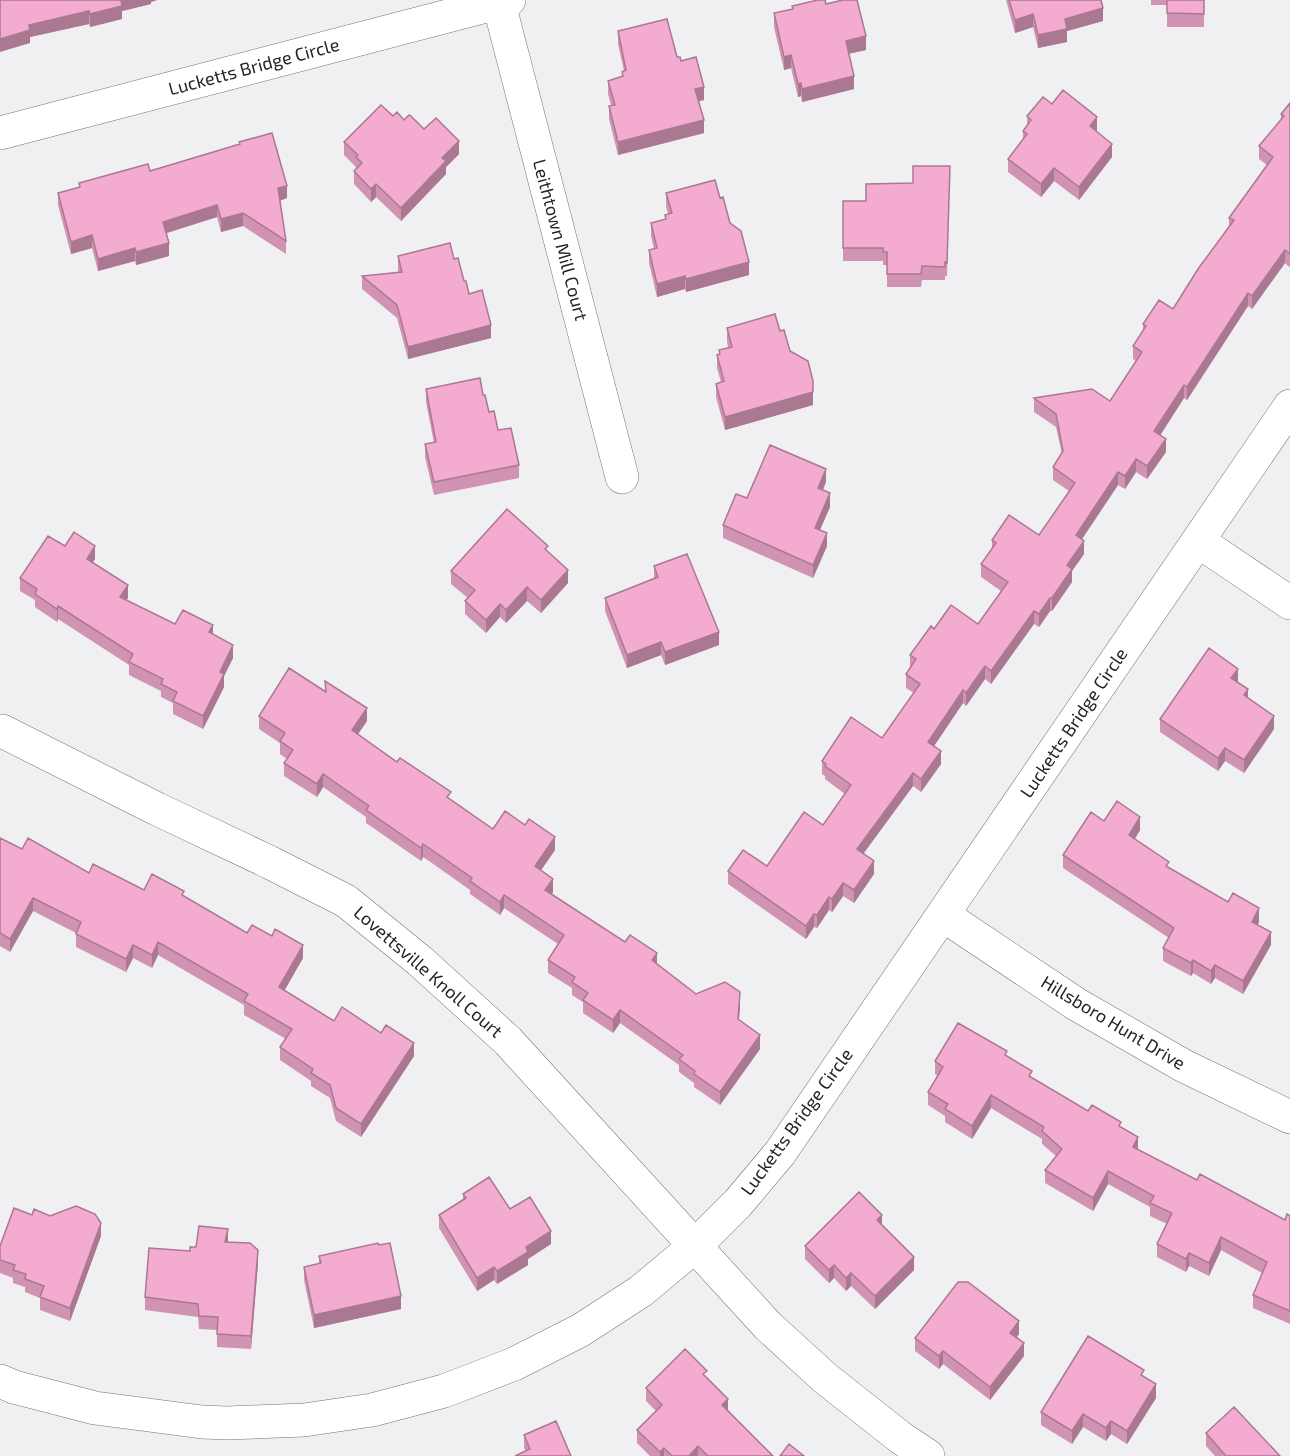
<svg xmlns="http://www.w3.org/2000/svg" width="1290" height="1456" font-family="'Exo 2',sans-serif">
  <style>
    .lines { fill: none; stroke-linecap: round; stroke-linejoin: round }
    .minor-casing { stroke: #737274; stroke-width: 34 }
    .minor { stroke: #fff; stroke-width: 33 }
    .wall { fill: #d193b2 }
    .shaded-wall { fill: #aa7891 }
    .building { fill: #f3abcf; stroke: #aa7891; stroke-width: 1.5 }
    .labels { text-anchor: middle; stroke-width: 6; stroke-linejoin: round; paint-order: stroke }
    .street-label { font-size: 18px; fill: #242425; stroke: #fff }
  </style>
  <rect width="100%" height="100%" fill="#f0f0f2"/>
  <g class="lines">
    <defs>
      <path id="minor" d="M498,0l124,477
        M0,133l509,-133
        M1198,541l92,62
        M2,731l155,78 112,53 77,39 74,60 88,80 260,285 57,52 76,60 27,18
        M943,915l133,89 108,62 106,51
        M0,1381l14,6 81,21 107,14 25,1 77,-3 68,-10 72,-19 70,-27 67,-34 60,-39 54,-45 43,-43 42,-50 510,-747"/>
    </defs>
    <use href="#minor" class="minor-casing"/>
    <use href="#minor" class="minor"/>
  </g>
  <path class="wall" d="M0,0h157l-6,2v2l-29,7v8l-32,8 -1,-3 -59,13v6z
    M1006,0h95l2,21 -36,10v11l-29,6 -5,-21 -18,6z
    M1151,0h53v27h-37v-22h-16z
    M826,4l40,46 -17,4 5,35 -52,13 -1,-6 -3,1 -7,-29 -7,2 -10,-43v-14l18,-4v-3z
    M618,31l59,26 4,4 23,39 -5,1 5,32 -86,22 -9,-36v-13l2,-1 -3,-11v-13l14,-4v-5l2,-1 -6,-27z
    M1290,103v163l-1,1 -4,-4 -33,46 -4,-3 -61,94 -3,-2 -24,37 6,17 -19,27 -11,-7 -11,17 -7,-4 -36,54 2,15 -12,17v11l-20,29h-2l-11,16 -5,-3 -43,60 -6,-5 -19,27 -3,-3 -29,43 7,18 -20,28 -8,-6 -49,67 10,21 -20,29 -11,-7 -11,16 -3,-2 -12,18 -3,-1 -8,12 -78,-55v-13l39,-5 56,-41 22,-31 -20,-15v-3l-3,-2v-13l60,-23 32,-45 -8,-5v-14l4,-6v-13l24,-26 44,-5 23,-33 -20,-14v-13l11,-14v-10l47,-5 30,-44 -16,-11v-13l9,-13 -6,-27 -22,-15v-14l76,3 26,-40 -3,-2v-13l10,-15v-7l30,-15 56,-83v-8l38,-53 -8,-6v-13l22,-26v-6z
    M1052,104l45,26 -1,1 16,26 -33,43 -25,-19 -13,16 -33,-25v-13l15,-19v-9l4,-6v-9z
    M393,116l11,4 20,9 35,25 -13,13v7l-45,47 -25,-24 -5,5 -17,-18v-13l2,-2v-2l-12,-12v-13z
    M239,142l48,56 -7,3 6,40v13l-43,-28 -22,6 -4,-15 -50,16 2,23 -33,9 -1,-4 -37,10 -6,-23 -21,6 -13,-49v-12l21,-6v-4l71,-12 89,-27z
    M950,166l-3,110h-2v4h-23l-1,7h-34v-22h-4v-4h-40v-60h23l47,-18z
    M666,193l54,5 10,25 19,52 -63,17 -1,-3 -28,8 -8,-34v-13l5,-1 -3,-13v-13l14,-3v-5l3,-1 -2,-8z
    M398,256l56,3 15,35 22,44 -83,21 -11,-41 -35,-29v-13l36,-3z
    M727,328l53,3 33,74 -88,25 -9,-33v-13l5,-2 -4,-14v-13l2,-1v-4l9,-2 -1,-7z
    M426,389l57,6 6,17 9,18 21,35v13l-85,17 -9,-38v-13l9,-1 -8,-41z
    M826,482l-3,8 7,17 -10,23 7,16 -14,32 -90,-40v-13l24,-27z
    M65,546l30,13 -2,3 35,36 -2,2 49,24 38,11 20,23 -9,18v11l-21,42 -30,-15v-11l-12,-6v-6l-32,-16v-10l-71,-46 -1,3 -22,-15v-7l-15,-9v-13z
    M548,552l20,31 -27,30 -14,-12 -21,22 -6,-6 -14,16 -21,-19v-13l3,-3 -17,-14v-13z
    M654,566l65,79 -54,20 -4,-10 -34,13 -22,-57v-13l49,-19z
    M325,681l42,40 -9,13 135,95 62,21 -14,20 12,22 -1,2 105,70 39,30 44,11 -1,15 21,29 -40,56 -26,-18v-4l-15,-11v-7l-59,-42 -7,10 -30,-20v-11l-11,-7v-7l-24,-15v-13l10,-16 -54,-36 -4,7 -30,-21v-4l-41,-29 -6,-4 -2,4 -55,-38v-6l-43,-30 -6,10 -33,-21v-13l3,-4 -7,-5v-11l-21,-14v-13l66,-24z
    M1238,682l10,16 26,31 -30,44 -19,-12 -7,10 -58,-39v-13z
    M1104,821l36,9 -5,9 34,29 90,54 -1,2 13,21 -28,49 -28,-16 -4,6 -18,-11 -2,3 -28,-15v-13l6,-10 -106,-70v-13z
    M0,838l22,11 67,24 55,17 40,7 63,36 56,25 -19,33 50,30 80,35 -53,81 -25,-16 -6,-23 -19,-12v-5l-31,-21v-13l6,-8 -42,-24v-10l-86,-50 -6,13 -19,-10 -7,14 -50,-25v-14l-43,-22 -23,41 -10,-6z
    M1007,1057l25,21 56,33 33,16 17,23 59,30 88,40 5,-4v108l-37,-16v-13l9,-22 -41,-23 -12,26 -20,-10 -3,6 -29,-15v-13l10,-20 -17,-8v-9l-42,-23 -15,27 -48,-28v-13l11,-14 -14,-12v-5l-51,-31 -19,31 -27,-17v-6l-17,-11v-13l10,-16 -3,-2v-13z
    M463,1194l47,15 41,35 -23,15v6l-31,19 -3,-4 -17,11 -38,-63v-13l24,-15z
    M32,1215l69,21 -31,85 -30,-11v-12l-15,-6v-5l-12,-4v-5l-13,-5v-27z
    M882,1226l32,44 -39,39 -24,-23 -5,5 -12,-13 -5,5 -24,-24v-13z
    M228,1242l30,21 -7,86 -34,-2v-17l-18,-1 -1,-12 -53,-7v-13l45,-46 6,-4z
    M319,1256l82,53 -87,19 -10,-48v-13l15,-3z
    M1019,1334l-2,3 7,19 -34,44 -47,-36 -4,5 -24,-18v-13z
    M1144,1377l12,21 -29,46 -16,-10 -5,7 -23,-14 -11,17 -31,-19v-13z
    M707,1378l21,32 45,46h-123l-13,-13v-13l19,-19 -10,-10v-13z
    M1206,1433l74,23h-65l-9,-10z
    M524,1435l47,21 -45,-5 -2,-3z"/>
  <path class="shaded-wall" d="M120,0h37l-6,2v2l-29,7v8l-32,8v-13z
    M1103,8v13l-36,10v11l-29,6v-13l27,-16z
    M89,11v13l-59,13v6l-30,9v-13l29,-14z
    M1033,14v13l-18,6v-13z
    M866,36v14l-20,4v-13z
    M791,55v13l-7,2v-13z
    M854,76v13l-52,13v-13z
    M801,83v13l-3,1v-13z
    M704,87v13l-9,2v-13z
    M1097,117v13l-7,9v-13z
    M704,120v13l-86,22v-13z
    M459,141v13l-13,13v7l-45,47v-13l41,-50z
    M1112,144v13l-33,43v-13z
    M1054,168v13l-13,16v-13z
    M376,184v13l-5,5v-13z
    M287,186v12l-9,3v-13z
    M217,205v12l-54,17v-12z
    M243,213v13l-22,6v-13z
    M92,235v13l-21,6v-12z
    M169,243v13l-33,9v-13z
    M135,248v13l-37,10v-12z
    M1285,250v13l-33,46v-13z
    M749,262v13l-63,17v-13z
    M685,276v13l-28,8v-13z
    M1248,293v13l-61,94v-13z
    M491,325v13l-83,21v-12z
    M1184,385v13l-30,47v-14z
    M813,392v13l-88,25v-13z
    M1166,439v13l-19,27v-13z
    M1136,459v13l-11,17v-13z
    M826,469v13l-8,19v-13z
    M1118,472v13l-42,63v-13z
    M830,493v14l-15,34v-13z
    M827,533v13l-14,32v-13z
    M1084,541v13l-12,17v11l-20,29v-13l15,-33z
    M95,546v13l-8,13v-13z
    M568,570v13l-27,30v-13z
    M128,585v13l-8,12v-13z
    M527,587v14l-21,22v-13z
    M1050,598v13l-11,16v-13z
    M500,604v13l-14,16v-13z
    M58,606v13l-1,3v-13z
    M1034,611v13l-43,60v-13z
    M213,625v13l-4,-6z
    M719,632v13l-54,20v-13z
    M661,642v13l-34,13v-13z
    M233,645v13l-9,18v11l-21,42v-13l17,-44z
    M985,666v13l-19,27v-13z
    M1238,669v13l-7,9v-13z
    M1248,689v13l-4,-7z
    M963,690v13l-35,52v-13z
    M367,708v13l-15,22v-13z
    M1274,716v13l-30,44v-13z
    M1225,748v13l-7,10v-13z
    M941,751v13l-20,28v-13z
    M913,773v13l-56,76v-13z
    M323,774v13l-6,10v-13z
    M1140,817v13l-11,18v-13z
    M555,837v13l-20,29v-13z
    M423,844v13l-2,4v-13z
    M874,861v13l-20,29v-13z
    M553,879v13l-8,11v-13z
    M843,883v13l-11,16v-13z
    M504,895v13l-4,7v-13z
    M829,897v13l-12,18v-13z
    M33,898v13l-23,41v-13z
    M1259,908v14l-7,13v-13z
    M814,914v13l-8,12v-13z
    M1271,932v13l-28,49v-13z
    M158,942v13l-6,13v-13z
    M133,945v13l-7,14v-13z
    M303,945v13l-24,42v-13z
    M657,953v13l-5,-6z
    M1193,960v13l-2,3v-13z
    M1215,965v13l-4,6v-13z
    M740,992v13l-2,27v-13z
    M620,1010v13l-7,10v-13z
    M760,1035v14l-40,56v-13z
    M414,1043v13l-53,81v-13z
    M991,1095v13l-19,31v-13z
    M1138,1137v13l-5,-3z
    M1108,1171v13l-15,27v-13z
    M882,1215v13l-5,-8z
    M101,1223v13l-31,85v-13z
    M228,1229v13h-3z
    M551,1231v13l-23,15v6l-31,19v-13l29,-24z
    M1221,1237v13l-12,26v-13z
    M258,1250v13l-7,86v-13z
    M1189,1253v13l-3,6v-13z
    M914,1257v13l-39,39v-13z
    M834,1265v13l-5,5v-13z
    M494,1267v13l-17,11v-13z
    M851,1273v13l-5,5v-13z
    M401,1296v13l-87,19v-13z
    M1019,1321v13l-9,12v-13z
    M1024,1343v13l-34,44v-13z
    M943,1351v13l-4,5v-13z
    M1156,1384v14l-29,46v-13z
    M728,1399v13l-6,-7z
    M1083,1414v13l-11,17v-13z
    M1111,1421v13l-5,7v-13z
    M698,1446v10h-9z
    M664,1448v8h-4v-4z"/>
  <path class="building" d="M0,0h121l1,6 -32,8 -1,-3 -60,14 1,5 -30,9z
    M818,0h7l1,4 17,-4h14l9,36 -20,5 8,35 -52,13 -1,-6 -3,1 -7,-29 -7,2 -10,-44 19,-4 -1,-3z
    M1009,0h92l2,8 -38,11 2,10 -29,6 -5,-21 -18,6z
    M1167,0h37v14l-37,-1z
    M667,19l10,38h3l1,4 15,-4 8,30 -9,2 9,31 -86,22 -9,-36 6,-1 -7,-24 15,-5 -1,-4 4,-2 -8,-39z
    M1063,90l34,27 -7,9 22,18 -33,43 -25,-19 -13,16 -33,-25 19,-25 -4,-3 8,-11 -4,-4 16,-19 9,7z
    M1290,103v150h-1l-4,-3 -33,46 -4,-3 -61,94 -3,-2 -30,46 12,8 -19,27 -11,-7 -11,17 -7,-4 -42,63 8,6 -17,24 5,4 -20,29h-2l-11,16 -5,-3 -43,60 -6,-5 -19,27 -3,-3 -35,52 13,9 -20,28 -8,-6 -56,76 17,12 -20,29 -11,-7 -11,16 -3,-2 -12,18 -3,-1 -8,12 -78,-55 15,-21 24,16 37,-54 19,13 28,-40 -26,-19 1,-2 -4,-3 29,-44 31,21 38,-54 -14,-10 10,-15 -6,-4 21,-29 3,3 17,-24 27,19 30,-42 -27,-18 15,-21 -4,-3 17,-25 30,20 36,-52 -22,-16 10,-16 -7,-37 -22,-16 58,-9 18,12 32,-49 -9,-6 13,-20 -3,-2 16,-24 14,9 25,-40 36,-49 -5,-2 44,-61 -14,-11 25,-30 -3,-2z
    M381,105l12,11 4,-4 7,8 5,-5 2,1 13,13 12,-11 23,23 -17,17 4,3 -45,47 -25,-24 -5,5 -17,-18 8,-8 -6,-6 2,-2 -14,-13z
    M272,133l15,53 -9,2 8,53 -43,-28 -22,6 -4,-14 -54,17 6,21 -33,9 -1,-4 -37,11 -6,-24 -21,7 -13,-49 22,-6 -1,-4 69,-19 2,7 90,-27 -1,-2z
    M913,166h37l-3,97 -2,-1v5l-23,-1 -1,8h-34v-22h-4v-4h-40v-47h23v-17l47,-1z
    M715,180l5,18 3,-1 7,26 11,8 8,31 -63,17 -1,-3 -28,8 -8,-34 8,-2 -6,-25 15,-4 -1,-4 7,-2 -6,-20z
    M450,243l4,16 4,-1 6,23h2l3,13 13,-4 9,35 -83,22 -11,-42 -35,-29 40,-4 -4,-16z
    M775,314l5,17 4,-1 6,21 18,10 5,20v11l-88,25 -9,-33 8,-3 -7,-26 3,-1 -1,-4 13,-3 -5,-19z
    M480,378l3,17h2l4,17 5,-1 4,19 13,-2 8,37 -85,17 -9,-38 11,-2 -10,-53z
    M770,445l56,24 -8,19 12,5 -15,35 12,5 -14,32 -90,-40 13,-31 11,4z
    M507,509l41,37 -3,3 23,21 -27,30 -14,-13 -21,23 -6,-6 -14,16 -21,-19 10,-11 -24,-19z
    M74,532l21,14 -8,13 41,26 -8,12 55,27 8,-14 30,15 -4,7 24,13 -13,27 4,2 -21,42 -30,-15 4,-9 -16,-8 2,-5 -34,-17 4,-8 -75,-48 -1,3 -22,-15 2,-5 -17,-11 28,-42 17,10z
    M687,554l32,78 -54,20 -4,-10 -34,13 -22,-57 53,-21 -4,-11z
    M1209,648l29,21 -7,9 17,11 -4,6 30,21 -30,44 -19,-12 -7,10 -58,-39z
    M289,668l37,24 -1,-11 42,27 -15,22 45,32 3,-4 51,34 -4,5 46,32 12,-18 20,14 4,-6 26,18 -20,29 18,13 -8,11 80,52 5,-7 27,18 -5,7 44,34 29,-12 15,10 -2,27 22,16 -40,57 -26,-18 1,-3 -16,-12 4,-4 -63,-45 -7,10 -30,-20 5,-7 -16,-11 3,-5 -27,-17 16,-25 -60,-40 -4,7 -30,-21 2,-3 -43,-30 -6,-4 -2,4 -55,-38 3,-4 -46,-32 -6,10 -33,-21 9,-13 -13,-9 5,-8 -26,-17z
    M1117,801l23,16 -11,18 40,27 -3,4 62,36 5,-9 26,15 -7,14 19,10 -28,49 -28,-16 -4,6 -18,-11 -2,3 -28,-15 11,-20 -111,-73 28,-43 13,9z
    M0,838l22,11 6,-11 61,35 4,-9 51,26 8,-16 32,17 -2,4 65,38 5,-8 20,11 3,-7 28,16 -24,42 55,34 8,-14 39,26 5,-8 28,18 -53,81 -25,-16 -6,-23 -19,-12 2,-4 -33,-22 12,-18 -48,-28 4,-7 -90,-52 -6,13 -19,-10 -7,14 -50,-25 5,-12 -48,-24 -23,41 -10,-6z
    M958,1023l49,28 -2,4 27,16 -3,5 59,35 4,-6 29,17 -2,4 19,11 -5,10 64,33 3,-6 85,46 2,-6 3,2v95l-37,-16 14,-33 -46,-25 -12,26 -20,-10 -3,6 -29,-15 15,-31 -22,-10 4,-7 -46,-25 -15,27 -48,-28 17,-21 -20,-18 2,-4 -53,-32 -19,31 -27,-17 3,-5 -20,-12 15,-25 -8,-6z
    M489,1177l21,32 20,-12 21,34 -25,16 2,5 -31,19 -3,-4 -17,11 -38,-63 27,-17 -3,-4z
    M859,1192l23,23 -5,5 37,37 -39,39 -24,-23 -5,5 -12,-13 -5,5 -24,-24z
    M76,1206l19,8 6,9 -31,85 -30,-11 4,-11 -19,-7 1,-5 -13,-4 2,-5 -15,-5v-14l14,-38 18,7 2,-6 16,7z
    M199,1226l29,3 -3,13 25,1 8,7 -7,86 -34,-2 1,-17 -19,-1 -1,-12 -53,-7 4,-49 41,3v-4h6z
    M378,1243l1,2 11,-2 11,53 -87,19 -10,-48 17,-4 -2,-7z
    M958,1282h10l51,39 -9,12 14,10 -34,44 -47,-36 -4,5 -24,-18z
    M1088,1336l56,34 -3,5 15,9 -29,47 -16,-10 -5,7 -23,-14 -11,17 -31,-19z
    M685,1349l22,22 -4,3 25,25 -6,6 51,51h-65l-10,-10 -9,10h-17l-8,-8 -4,4 -23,-22 25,-25 -16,-17z
    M1234,1407l46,49h-54l-20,-23z
    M556,1421l15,35h-56l15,-7 -6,-14z
    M789,1444l15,12h-24z"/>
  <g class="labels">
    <g class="street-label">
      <text transform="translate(254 67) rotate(-15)" y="6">Lucketts Bridge Circle</text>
      <text transform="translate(560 240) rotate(75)" y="6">Leithtown Mill Court</text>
      <text transform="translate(1074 723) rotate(-56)" y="6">Lucketts Bridge Circle</text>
      <text transform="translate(428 972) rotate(41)" y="6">Lovettsville Knoll Court</text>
      <text transform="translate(1113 1023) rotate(31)" y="6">Hillsboro Hunt Drive</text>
      <text transform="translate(797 1122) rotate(-54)" y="6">Lucketts Bridge Circle</text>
    </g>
  </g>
</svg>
